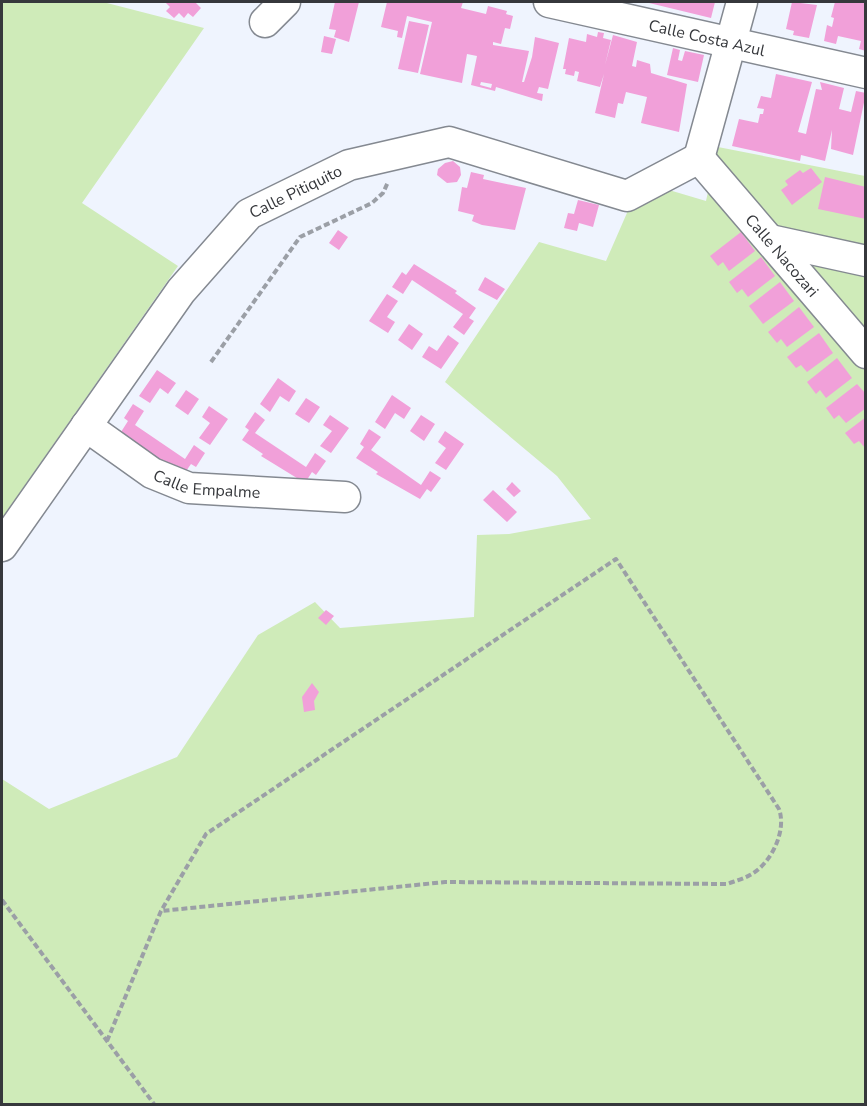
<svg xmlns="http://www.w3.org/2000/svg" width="867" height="1106" font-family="'Nunito Sans',sans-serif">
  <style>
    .green { fill: #cfebb9 }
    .building { fill: #f1a0d9; fill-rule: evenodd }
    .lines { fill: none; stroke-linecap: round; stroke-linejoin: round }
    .minor-casing { stroke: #848991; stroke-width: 33 }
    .path { stroke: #9b9fa6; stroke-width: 4; stroke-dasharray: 6 3; stroke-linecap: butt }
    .minor { stroke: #fff; stroke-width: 30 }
    .labels { text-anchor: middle; stroke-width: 4.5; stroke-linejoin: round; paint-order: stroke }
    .street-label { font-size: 16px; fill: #36383c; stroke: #fff }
  </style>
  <rect width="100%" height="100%" fill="#eff4fe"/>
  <path class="green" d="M2,2h101l101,26 -122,175 96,63 -176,252z
    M718,147l147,29v928h-863v-325l47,30 128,-52 81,-122 57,-33 25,26 134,-11 3,-82 32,-1 82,-15 -34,-43 -112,-94 94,-140 67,19 24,-55 39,-16 37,11z"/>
  <path class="building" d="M165,2h30l6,6 -8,9 -5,-4 -4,5 -5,-5 -5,5 -8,-7 4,-4z
    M335,2h24l-10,40 -15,-5 2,-7 -7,-1z
    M387,2h76l-2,6 25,6 2,-8 19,5 -1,3 7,2 -3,13 -5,-1 -4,16 -8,-2v3l36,6 -7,31h2l8,-25 3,-20 24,6 -11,46 -9,-2 -2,6 6,1 -1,7 -46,-14 -1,4 -24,-6 6,-29 -10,-2 -5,29 -42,-9 12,-52 -25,-6 -5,22 -5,-1 1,-6 -17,-4zM481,82l11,2 -1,4 -11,-3z
    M645,2h70l-4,16z
    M792,2l25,3 -8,33 -16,-3 1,-4 -8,-2z
    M835,2h31v49l-7,-2 2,-8 -23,-5 -2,8 -12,-3 3,-16 5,2 2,-9 -3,-1z
    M409,21l20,4 -11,48 -20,-4z
    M598,32l6,1 -1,5 8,2 -6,25 8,-30 24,7 -5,24 4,1 1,-7 13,4 1,9 36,11 -8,48 -38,-9 6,-26 -21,-5 -3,12 -5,-1 -3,15 -20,-5 9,-39 -4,13 -23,-6 2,-9 -4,-1 -1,5 -9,-2 1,-5h-3l6,-31 17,4 1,-8 10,3z
    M324,36l12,3 -4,15 -11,-2z
    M673,48l7,2 -2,10 4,1 3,-10 19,4 -6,27 -31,-7z
    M776,74l36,8 -14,50 8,2 10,-45 6,1 -2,-8 24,6 -5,21 12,3 5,-21 10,2 -13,62 -22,-6 1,-19 -7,31 -24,-6 -1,6 -68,-15 7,-27 19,4 2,-9h3l1,-5 -7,-1 4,-12 10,2z
    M453,161l7,6 1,8 -4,7 -10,1 -10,-8 1,-6 7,-6z
    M811,168l11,14 -30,23 -11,-15 7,-5 -3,-4 15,-11 3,3z
    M471,172l13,3 -1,4 43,9 -11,42 -33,-5 -10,-4 2,-6 -16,-4 4,-24 5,1z
    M825,177l41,10v32l-48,-10z
    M578,200l21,5 -6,22 -14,-4 -2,8 -13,-3 4,-15 6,1z
    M338,230l10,7 -9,13 -10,-7z
    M741,232l14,19 -26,20 -6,-9 -5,4 -8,-10z
    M761,257l14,19 -27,21 -6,-8 -5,4 -8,-11z
    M414,264l43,27 -2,2 21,15 -7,10 5,3 -10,14 -11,-8 10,-13 -51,-34 -9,14 -11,-7 10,-15 4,3z
    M485,277l20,12 -8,11 -19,-10z
    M780,282l14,19 -31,23 -14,-18z
    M387,294l11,7 -11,16 8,5 -7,11 -19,-12z
    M799,307l15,20 -27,20 -6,-8 -4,4 -9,-11z
    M409,324l14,10 -11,16 -14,-10z
    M819,333l14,20 -26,19 -6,-7 -5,3 -9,-11z
    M448,335l11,8 -18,26 -19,-12 7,-11 8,5z
    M837,358l15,20 -26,20 -6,-8 -4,4 -9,-12z
    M157,370l19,13 -8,11 -8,-6 -10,15 -11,-7z
    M278,378l18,13 -7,11 -9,-6 -10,16 -10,-8z
    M857,384l9,10v14l-20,15 -7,-8 -5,4 -8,-11z
    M186,390l13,9 -11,16 -13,-9z
    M392,395l19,13 -7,11 -9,-6 -10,16 -10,-7z
    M306,398l14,9 -11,16 -14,-9z
    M133,404l11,7 -9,14 50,34 9,-14 11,8 -9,14 -5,-3 -7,10 -21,-14 -1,2 -41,-30 7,-11 -4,-3z
    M209,406l19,13 -18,26 -11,-7 11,-15 -8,-6z
    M255,412l10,8 -10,13 51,34 9,-14 11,8 -10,14 -4,-3 -7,11 -44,-27 2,-2 -21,-14 7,-10 -4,-3z
    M330,415l19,13 -18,25 -11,-7 12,-15 -9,-6z
    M421,415l14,9 -11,17 -14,-10z
    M866,417v32l-7,-8 -5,3 -9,-11z
    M369,429l12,8 -10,13 50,35 9,-14 11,7 -10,14 -4,-3 -7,10 -44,-25 2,-2 -22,-14 8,-11 -4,-3z
    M445,431l19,13 -18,26 -11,-7 11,-15 -8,-6z
    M512,482l9,9 -7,6 -8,-8z
    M493,490l24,22 -10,10 -24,-22z
    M326,610l8,6 -8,9 -8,-7z
    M312,683l7,9 -5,9 1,9 -11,2 -2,-15z"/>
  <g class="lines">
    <defs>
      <g id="minor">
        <path id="s1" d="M549,2l317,71"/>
        <path d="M265,22l20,-20"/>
        <path id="s2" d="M699,158l167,195"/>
        <path d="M699,158l43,-156"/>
        <path d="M770,240l96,21"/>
        <path id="s3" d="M86,426l66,47 37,15 156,9"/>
        <path id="s4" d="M2,546l179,-255 68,-77 100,-49 100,-23 178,54 72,-38"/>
      </g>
    </defs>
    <use href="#minor" class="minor-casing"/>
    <path class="path" d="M211,362l89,-125 72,-34 11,-10 5,-11
      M2,900l152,204
      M107,1041l54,-130 45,-77 410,-275 163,250c8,22 -8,55 -29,66 -7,4 -15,6 -23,9l-282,-2 -284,29"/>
    <use href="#minor" class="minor"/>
  </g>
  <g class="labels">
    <g class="street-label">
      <text dy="6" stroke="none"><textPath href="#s1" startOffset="162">Calle Costa Azul</textPath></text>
      <text dy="6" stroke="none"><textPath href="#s4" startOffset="466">Calle Pitiquito</textPath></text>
      <text dy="6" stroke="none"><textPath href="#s2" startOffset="128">Calle Nacozari</textPath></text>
      <text dy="6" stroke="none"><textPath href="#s3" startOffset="138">Calle Empalme</textPath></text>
    </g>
  </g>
  <rect width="867" height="1106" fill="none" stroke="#36383c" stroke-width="6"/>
</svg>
